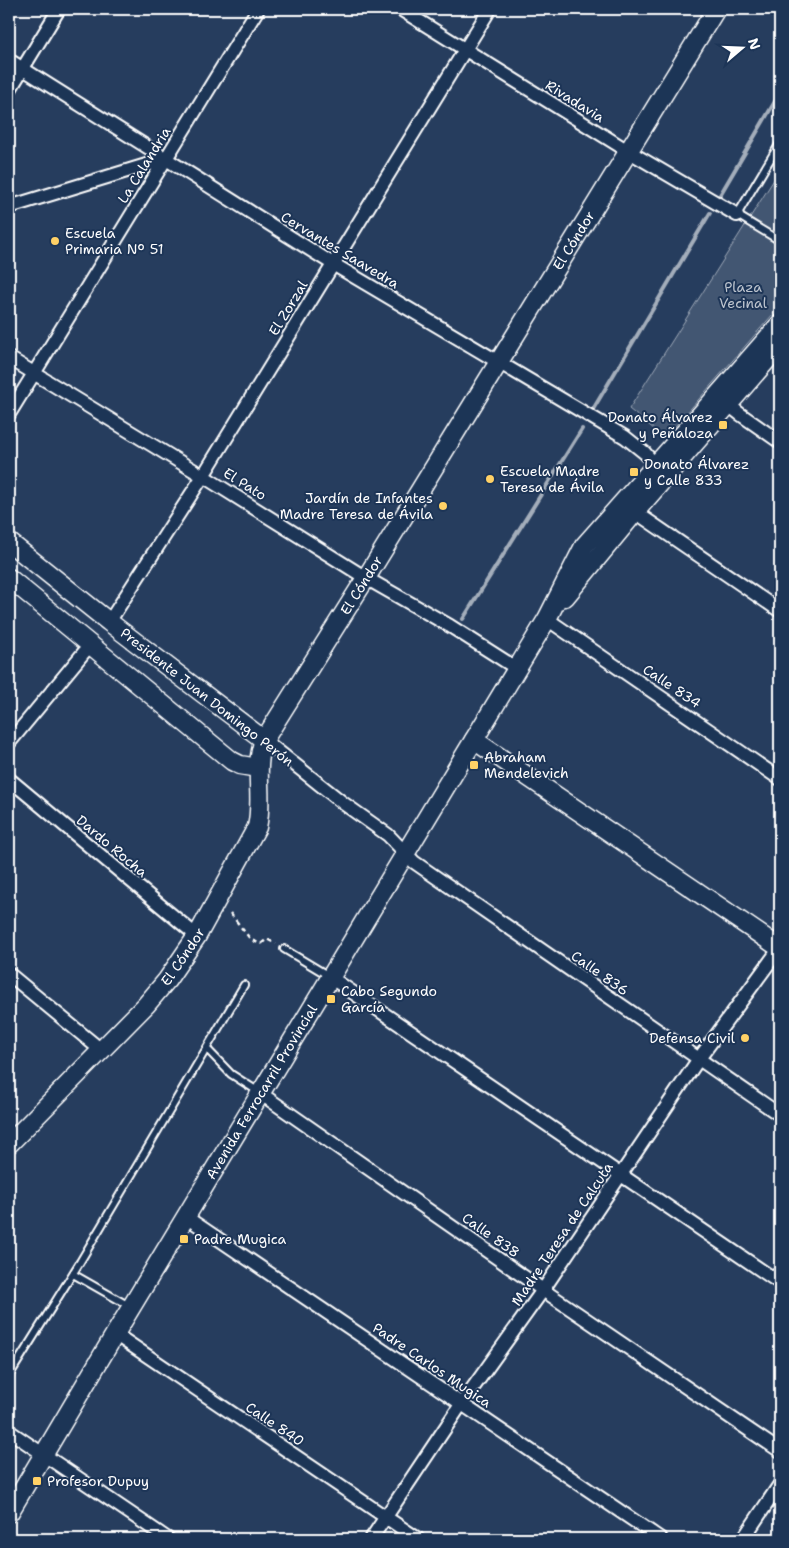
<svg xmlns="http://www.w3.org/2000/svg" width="789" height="1548" font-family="'Shantell Sans',sans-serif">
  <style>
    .green { fill: #425672; stroke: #a0aab8 }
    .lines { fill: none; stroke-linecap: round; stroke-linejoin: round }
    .stream { stroke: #a4aebb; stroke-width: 4 }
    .lane-casing { stroke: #fff; stroke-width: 10 }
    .street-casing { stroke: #fff; stroke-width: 16 }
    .secondary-casing { stroke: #fff; stroke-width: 21 }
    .path { stroke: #fff; stroke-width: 2.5; stroke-dasharray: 5 4; stroke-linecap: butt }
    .lane { stroke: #1d3557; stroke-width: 6 }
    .street { stroke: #1d3557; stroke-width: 12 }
    .secondary { stroke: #1d3557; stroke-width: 18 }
    .poi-dot { fill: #ffd166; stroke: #1d3557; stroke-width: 2 }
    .labels { text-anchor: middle; stroke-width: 4; stroke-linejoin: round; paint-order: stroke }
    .street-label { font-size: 14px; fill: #fff; stroke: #1d3557 }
    .poi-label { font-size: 14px; fill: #fff; stroke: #1d3557; text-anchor: start }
    .park-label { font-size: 14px; fill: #bdc4ce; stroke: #1d3557 }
  </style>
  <rect width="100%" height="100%" fill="#263d5e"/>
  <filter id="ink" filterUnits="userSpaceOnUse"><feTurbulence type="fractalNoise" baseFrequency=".02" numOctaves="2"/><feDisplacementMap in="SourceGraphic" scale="10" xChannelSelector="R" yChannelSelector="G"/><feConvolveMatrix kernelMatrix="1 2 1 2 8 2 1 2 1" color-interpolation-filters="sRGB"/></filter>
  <g filter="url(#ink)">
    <path class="green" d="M780,170v136l-115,132 -36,-29z"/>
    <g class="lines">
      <path class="stream" d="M720,195l60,-102
        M592,411l118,-198
        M463,619l119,-190"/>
      <defs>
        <path id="lane" d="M780,143l-43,72 43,26
          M284,949l45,27
          M207,1049l24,25 28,18
          M73,1274l58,33
          M9,1376l71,-114 164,-277"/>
        <path id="street" d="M400,9l228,142 109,64
          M9,60l324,204 292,173 20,16 10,12
          M9,91l50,-82
          M9,207l157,-48
          M9,358l194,118 163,102 84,48 66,42
          M721,399l19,15 40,28
          M9,414l249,-405
          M628,507l152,104
          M547,619l233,160
          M109,622l94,-146 287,-467
          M264,740l79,63 45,32 26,27 366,253
          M9,743l81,-98
          M9,779l188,157
          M9,974l92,76
          M330,977l450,306
          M260,1093l283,197 237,161
          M186,1217l475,322
          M115,1334l303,205
          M9,1431l159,108
          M371,1539l91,-136 81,-113 155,-230 82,-112
          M743,1539l37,-55"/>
        <g id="secondary">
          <path d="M9,542l100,80 155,118"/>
          <path d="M9,578l223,183 8,4 18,3"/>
          <path d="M565,597l70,-85 145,-167"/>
          <path d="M474,740l306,208"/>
          <path id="s1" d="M9,1144l137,-139 21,-25 30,-44 60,-109c7,-30 -4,-57 7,-87l102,-162 350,-569"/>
          <path id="s2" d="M9,1513l106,-179 432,-715 37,-73 133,-150 63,-72"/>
        </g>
      </defs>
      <use href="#lane" class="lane-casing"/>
      <use href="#street" class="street-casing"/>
      <use href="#secondary" class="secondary-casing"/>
      <path class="path" d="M230,913l21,27 10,4 6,-5 9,5"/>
      <use href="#lane" class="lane"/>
      <use href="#street" class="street"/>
      <use href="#secondary" class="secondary"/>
    </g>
  </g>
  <g class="poi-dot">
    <circle cx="55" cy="241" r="5"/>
    <rect x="718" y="420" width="10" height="10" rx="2.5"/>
    <rect x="629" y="467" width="10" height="10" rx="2.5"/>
    <circle cx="490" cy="479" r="5"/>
    <circle cx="443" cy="506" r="5"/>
    <rect x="469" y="760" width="10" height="10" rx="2.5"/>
    <rect x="326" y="994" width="10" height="10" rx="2.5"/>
    <circle cx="745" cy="1038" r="5"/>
    <rect x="179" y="1234" width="10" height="10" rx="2.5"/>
    <rect x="32" y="1476" width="10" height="10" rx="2.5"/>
  </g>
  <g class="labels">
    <g class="street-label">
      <text transform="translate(575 101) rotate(32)" y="5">Rivadavia</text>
      <text transform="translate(144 165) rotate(-58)" y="5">La Calandria</text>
      <text dy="5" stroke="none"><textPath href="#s1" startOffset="1081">El Cóndor</textPath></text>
      <text transform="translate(340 250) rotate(31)" y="5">Cervantes Saavedra</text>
      <text transform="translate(288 308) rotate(-59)" y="5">El Zorzal</text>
      <text transform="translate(245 484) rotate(32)" y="5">El Pato</text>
      <text dy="5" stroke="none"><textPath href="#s1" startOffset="676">El Cóndor</textPath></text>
      <text transform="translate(672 686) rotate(34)" y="5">Calle 834</text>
      <text transform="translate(207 697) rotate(38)" y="5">Presidente Juan Domingo Perón</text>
      <text transform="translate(112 846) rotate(40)" y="5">Dardo Rocha</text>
      <text dy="5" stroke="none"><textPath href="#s1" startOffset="256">El Cóndor</textPath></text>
      <text transform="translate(600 973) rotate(35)" y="5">Calle 836</text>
      <text dy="5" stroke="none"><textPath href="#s2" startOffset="491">Avenida Ferrocarril Provincial</textPath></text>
      <text transform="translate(562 1234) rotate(-56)" y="5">Madre Teresa de Calcuta</text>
      <text transform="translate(491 1235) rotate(35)" y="5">Calle 838</text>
      <text transform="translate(432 1365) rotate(34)" y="5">Padre Carlos Mugica</text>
      <text transform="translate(275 1424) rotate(34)" y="5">Calle 840</text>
    </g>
    <g class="poi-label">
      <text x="65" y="238">Escuela<tspan x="65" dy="16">Primaria Nº 51</tspan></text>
      <text x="713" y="422" text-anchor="end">Donato Álvarez<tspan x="713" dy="16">y Peñaloza</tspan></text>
      <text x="644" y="469">Donato Álvarez<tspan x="644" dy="16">y Calle 833</tspan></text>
      <text x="500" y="476">Escuela Madre<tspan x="500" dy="16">Teresa de Ávila</tspan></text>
      <text x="433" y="503" text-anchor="end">Jardín de Infantes<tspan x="433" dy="16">Madre Teresa de Ávila</tspan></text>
      <text x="484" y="762">Abraham<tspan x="484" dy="16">Mendelevich</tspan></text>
      <text x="341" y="996">Cabo Segundo<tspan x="341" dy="16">García</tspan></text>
      <text x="735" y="1043" text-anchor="end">Defensa Civil</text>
      <text x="194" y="1244">Padre Mugica</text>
      <text x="47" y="1486">Profesor Dupuy</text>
    </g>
    <g class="park-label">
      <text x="743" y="292">Plaza<tspan x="743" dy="16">Vecinal</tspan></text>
    </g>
  </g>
  <rect width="789" height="1548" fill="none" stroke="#1d3557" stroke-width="30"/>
  <rect x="15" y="15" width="759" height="1518" fill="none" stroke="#fff" stroke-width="2" filter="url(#ink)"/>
  <g transform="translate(742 48) rotate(71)" stroke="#1d3557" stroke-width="4" paint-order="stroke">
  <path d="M0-4L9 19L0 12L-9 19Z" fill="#ffffff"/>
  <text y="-8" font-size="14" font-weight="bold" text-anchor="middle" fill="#ffffff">N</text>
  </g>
</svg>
